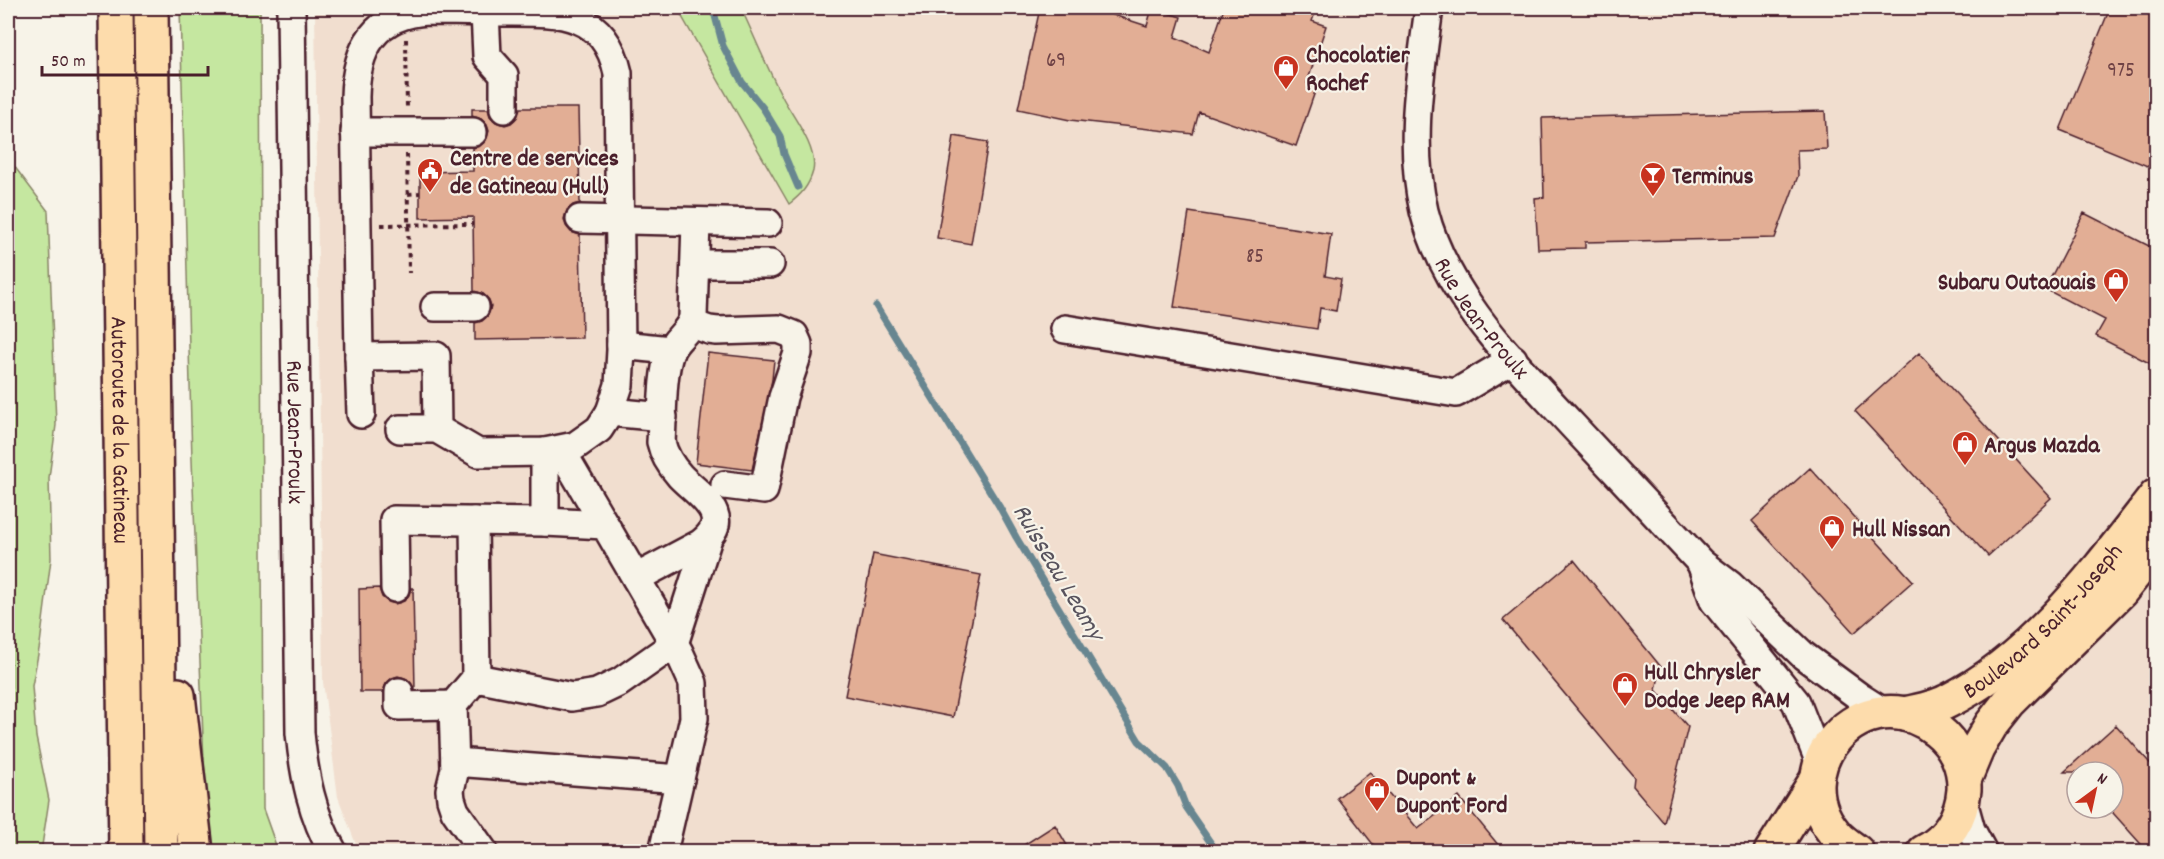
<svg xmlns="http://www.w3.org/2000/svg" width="2164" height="859" font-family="Dekko,sans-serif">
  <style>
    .built { fill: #f1decf; fill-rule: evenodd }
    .green { fill: #c5e7a0; stroke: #888366; stroke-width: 1.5 }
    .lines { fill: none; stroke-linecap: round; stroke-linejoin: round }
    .stream { stroke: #678690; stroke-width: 7 }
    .building { fill: #e2ae95; stroke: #4a1f2b; stroke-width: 1.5 }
    .minor-casing { stroke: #4a1f2b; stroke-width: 32 }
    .major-casing { stroke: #4a1f2b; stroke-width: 38 }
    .highway-casing { stroke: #4a1f2b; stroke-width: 38 }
    .path { stroke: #4a1f2b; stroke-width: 4; stroke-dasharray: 4.5 4.5; stroke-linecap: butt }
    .minor { stroke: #f7f3e8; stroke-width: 27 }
    .major { stroke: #fddcac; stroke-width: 33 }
    .highway { stroke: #fddcac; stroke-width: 33 }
    .labels { text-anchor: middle; stroke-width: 4.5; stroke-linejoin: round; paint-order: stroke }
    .number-label { font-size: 21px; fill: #704346 }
    .poi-label { font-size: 24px; font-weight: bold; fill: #4a1f2b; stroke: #f7f3e8; text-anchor: start }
    .street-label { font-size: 24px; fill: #4a1f2b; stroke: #f7f3e8 }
    .water-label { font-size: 26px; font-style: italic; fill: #58535d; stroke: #f7f3e8 }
  </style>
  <rect width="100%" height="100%" fill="#f7f3e8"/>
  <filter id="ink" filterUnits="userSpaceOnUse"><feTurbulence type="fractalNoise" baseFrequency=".0167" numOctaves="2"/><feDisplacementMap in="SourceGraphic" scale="12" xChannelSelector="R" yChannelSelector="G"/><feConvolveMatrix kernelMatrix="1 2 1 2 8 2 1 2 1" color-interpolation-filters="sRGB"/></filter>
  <g filter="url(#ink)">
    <path class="built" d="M315,8h1841v843h-1793l-8,-9 -17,-45 -15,-115zM2077,772h36v36h-36z"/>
    <path class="green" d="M8,8l6,158 34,45 8,214 -7,53 2,81 -11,85 -8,42 4,51 13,63 -8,52 -29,-1z
      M180,8h80l3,801 15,42h-66l-8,-88 -12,-303z
      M677,8h64c14,30 27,62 43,92 10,18 34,49 29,71 -4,15 -12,24 -24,33z"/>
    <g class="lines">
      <path class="stream" d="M710,8l5,8 8,30 19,36 21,26 17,28 4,18 14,33
        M876,306l123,200 17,31 123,204 28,27 11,18 8,21 31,45"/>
    </g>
    <path class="building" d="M1040,8h52l55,18 5,-18 29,9 -6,20 34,15 15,-44h93l-5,13 14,5 -19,57 10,3 -21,60 -97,-34 -6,22 -123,-14 -52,-11z
      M2110,8h47v162l-97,-40z
      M520,108h58l2,95 -7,2 -6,5 -3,9 2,7 5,6 9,3 2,103 -107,2v-17l7,-2 6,-6 3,-9 -2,-6 -6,-6 -9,-3 -1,-74 -53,1v-46l53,-1v-23l7,-2 6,-6 3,-9 -2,-6 -6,-6 -9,-3v-7h16l2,7 6,6 9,3 6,-2 6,-6z
      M1825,111l2,38 -30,1 1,26 -23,62 -190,4v6l-47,1 -3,-51 9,-1 -2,-79z
      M954,136l34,6 -17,102 -34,-6z
      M1189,212l142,22 -6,42 16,3 -5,32 -16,-3 -3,21 -143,-22z
      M2084,213l73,37v117l-61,-31 9,-16 -60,-31z
      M708,353l66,7 -2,20 -20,90 -56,-7z
      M1919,353l132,145 -63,58 -133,-145z
      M1810,468l103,113 -59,52 -102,-112z
      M873,554l108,21 -28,142 -108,-21z
      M1574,560l87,107 -5,23 32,37 -24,96 -31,-37 1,-9 -131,-157z
      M379,588l3,9 5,4 8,3 9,-3 5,-6 2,-7h2l2,102 -8,-11 -9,-3 -6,2 -6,6 -3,8h-23l-1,-103z
      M2116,725l41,46v81h-9l-35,-39v-41h-49z
      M1370,772l48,57 41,-32 45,55h-125l-42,-54z
      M1055,825l16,27h-58z"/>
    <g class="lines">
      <defs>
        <g id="minor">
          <path id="s1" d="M291,8l9,725c4,42 12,82 33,119"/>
          <path id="s2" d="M1429,8c-9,68 -21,135 -5,203 22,86 91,152 149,215 43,46 85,91 128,137l29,22 74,71 57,42 22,14"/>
          <path d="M485,12l2,44 17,19v34"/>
          <path d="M355,132h118"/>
          <path d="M580,219l188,4"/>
          <path d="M695,264h75"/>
          <path d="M435,307h40"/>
          <path d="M692,324l17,6 8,1 62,-2 15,6 4,9v9l-15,44 -19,93 -39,-5"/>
          <path d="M1065,329l391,64 57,-34"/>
          <path d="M621,345l49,5"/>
          <path d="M359,357l2,57"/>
          <path d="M610,412l53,5"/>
          <path d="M400,429h37l41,24 67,-1 30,-6 24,-17 11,-17 9,-27 2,-35 -3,-277c-14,-63 -60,-61 -112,-61 -26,0 -52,-1 -78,-1 -53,3 -72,37 -73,86l4,260 77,-1 1,73"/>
          <path d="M561,450l44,75"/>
          <path d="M545,522l60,3 74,127 14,31 1,35 -31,134"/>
          <path d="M1701,563l13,38 82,101 24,61"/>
          <path d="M636,578l64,-34c37,-28 -2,-49 -20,-68 -9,-10 -16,-20 -19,-34 2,-27 0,-65 9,-90 5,-14 20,-20 23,-35l3,-95"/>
          <path d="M395,588l-1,-68 151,2v-70"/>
          <path d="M476,678l96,19 25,-4 23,-11 54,-38 34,-106"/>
          <path d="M399,692v14l54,-1 23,-27 -2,-157"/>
          <path d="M453,705l2,64 -5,21 1,9 4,12 29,41"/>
          <path d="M455,762l225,17"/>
          <path d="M1963,801l8,29 12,22"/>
        </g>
        <g id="major">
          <path id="s3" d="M1904,714c15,-3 31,-6 44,-13 86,-43 150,-131 208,-205"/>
          <path d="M1964,780l13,-31 14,-24 18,-23 112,-111 35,-44"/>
          <path d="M1771,852l46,-73"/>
          <path d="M1857,852c-6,-5 -13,-9 -18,-14 -64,-67 25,-166 98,-108 18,14 28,37 27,60 -2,26 -16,50 -40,62"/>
        </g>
        <g id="highway">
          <path id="s4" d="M116,8l10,844"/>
          <path d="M151,8l10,844"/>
          <path d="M178,695l18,157"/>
        </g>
      </defs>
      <use href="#minor" class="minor-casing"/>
      <use href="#major" class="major-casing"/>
      <use href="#highway" class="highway-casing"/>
      <path class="path" d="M406,39l1,70
        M407,154l2,119
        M408,194l12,-1
        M381,225l92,-1"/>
      <use href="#minor" class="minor"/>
      <use href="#major" class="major"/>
      <use href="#highway" class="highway"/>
    </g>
  </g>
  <defs>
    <symbol id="shop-pin" viewBox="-11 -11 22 30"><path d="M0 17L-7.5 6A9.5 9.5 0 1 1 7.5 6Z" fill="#c8321e" stroke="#f7f3e8"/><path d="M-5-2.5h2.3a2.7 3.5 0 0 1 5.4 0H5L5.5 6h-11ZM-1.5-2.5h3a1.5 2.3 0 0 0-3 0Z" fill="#fff"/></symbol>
    <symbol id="civic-pin" viewBox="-11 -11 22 30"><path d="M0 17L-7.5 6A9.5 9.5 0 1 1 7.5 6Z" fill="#c8321e" stroke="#f7f3e8"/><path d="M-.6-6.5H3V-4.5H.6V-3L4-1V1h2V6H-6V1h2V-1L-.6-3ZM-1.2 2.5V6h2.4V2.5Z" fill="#fff"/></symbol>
    <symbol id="bar-pin" viewBox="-11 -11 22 30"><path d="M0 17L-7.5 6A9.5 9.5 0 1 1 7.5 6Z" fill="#c8321e" stroke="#f7f3e8"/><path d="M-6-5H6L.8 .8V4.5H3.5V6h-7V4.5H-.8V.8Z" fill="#fff"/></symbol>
  </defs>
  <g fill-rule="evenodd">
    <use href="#shop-pin" x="1271" y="53" width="30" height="40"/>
    <use href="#civic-pin" x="415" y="156" width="30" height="40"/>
    <use href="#bar-pin" x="1638" y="160" width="30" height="40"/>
    <use href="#shop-pin" x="2101" y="266" width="30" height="40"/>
    <use href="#shop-pin" x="1950" y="429" width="30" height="40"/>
    <use href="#shop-pin" x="1817" y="513" width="30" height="40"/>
    <use href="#shop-pin" x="1610" y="670" width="30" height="40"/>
    <use href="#shop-pin" x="1362" y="775" width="30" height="40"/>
  </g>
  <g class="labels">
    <g class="number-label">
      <text x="1056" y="66">69</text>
      <text x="2121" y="76">975</text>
      <text x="1255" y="262">85</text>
    </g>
    <g class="poi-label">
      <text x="1306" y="62">Chocolatier<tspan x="1306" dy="28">Rochef</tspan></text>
      <text x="450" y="165">Centre de services<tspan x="450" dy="28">de Gatineau (Hull)</tspan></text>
      <text x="1672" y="183">Terminus</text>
      <text x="2096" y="289" text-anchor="end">Subaru Outaouais</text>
      <text x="1984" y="452">Argus Mazda</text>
      <text x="1852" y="536">Hull Nissan</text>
      <text x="1644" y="679">Hull Chrysler<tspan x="1644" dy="28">Dodge Jeep RAM</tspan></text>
      <text x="1396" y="784">Dupont &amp;<tspan x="1396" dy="28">Dupont Ford</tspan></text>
    </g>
    <g class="street-label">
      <text dy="8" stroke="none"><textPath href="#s2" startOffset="327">Rue Jean-Proulx</textPath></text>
      <text dy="8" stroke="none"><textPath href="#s4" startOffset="422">Autoroute de la Gatineau</textPath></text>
      <text dy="8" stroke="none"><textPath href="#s1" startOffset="424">Rue Jean-Proulx</textPath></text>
      <text dy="8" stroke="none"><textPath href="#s3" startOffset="171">Boulevard Saint-Joseph</textPath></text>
    </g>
    <g class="water-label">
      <text transform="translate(1060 571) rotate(59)" y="9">Ruisseau Leamy</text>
    </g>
  </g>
  <rect width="2164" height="859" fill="none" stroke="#f7f3e8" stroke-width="30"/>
  <rect x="15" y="15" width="2134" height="829" fill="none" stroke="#4a1f2b" stroke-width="2" filter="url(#ink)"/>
  <g transform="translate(2095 790) rotate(33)"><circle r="28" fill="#f7f3e8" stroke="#b29e9c" stroke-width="1.5"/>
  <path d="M0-4.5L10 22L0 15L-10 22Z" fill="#c8321e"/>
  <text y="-9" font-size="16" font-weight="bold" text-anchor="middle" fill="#4a1f2b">N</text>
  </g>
  <path d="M42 66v9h166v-9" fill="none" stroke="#4a1f2b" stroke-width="3"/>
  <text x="51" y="66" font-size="18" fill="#4a1f2b" stroke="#f7f3e8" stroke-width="4.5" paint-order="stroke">50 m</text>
</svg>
